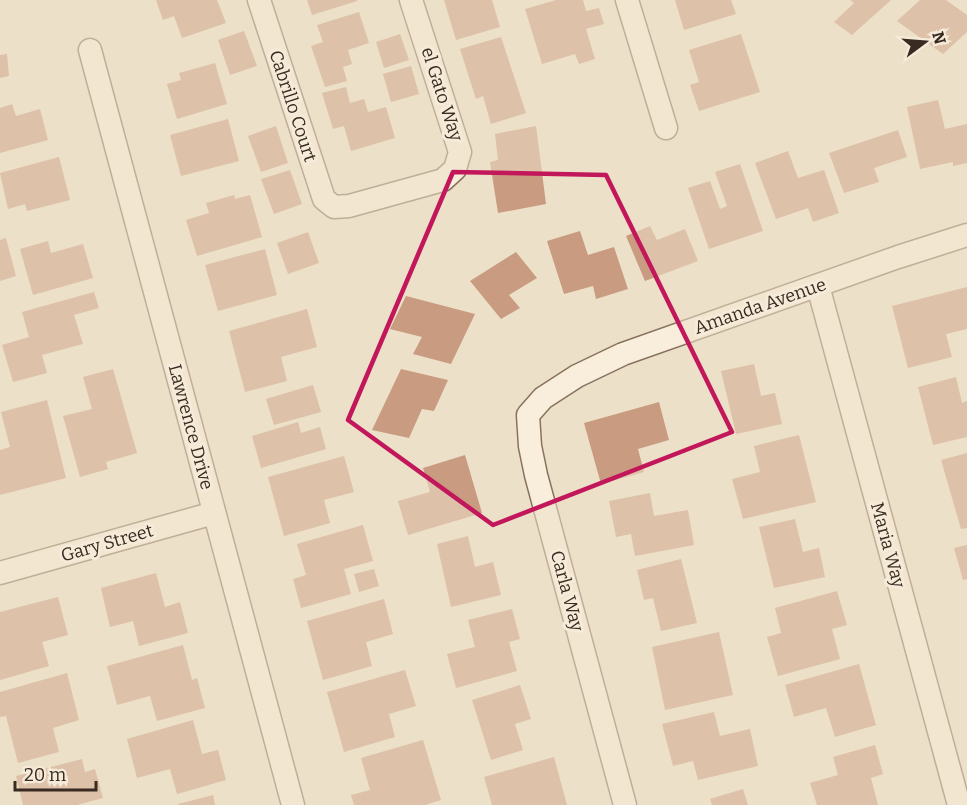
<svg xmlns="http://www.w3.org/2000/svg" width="967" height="805" font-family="Bitter,serif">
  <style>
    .building { fill: #c99b80 }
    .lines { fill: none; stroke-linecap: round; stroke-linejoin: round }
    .minor-casing { stroke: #88725e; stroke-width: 25 }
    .minor { stroke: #f8eedb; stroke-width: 22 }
    .marked { fill: none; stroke: #c2185b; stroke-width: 4.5; stroke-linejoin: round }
    .labels { text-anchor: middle; stroke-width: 6; stroke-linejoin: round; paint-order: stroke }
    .street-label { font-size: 18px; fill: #392b21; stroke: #f5ebd8 }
  </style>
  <rect width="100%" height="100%" fill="#ede0c8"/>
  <path class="building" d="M156,0h61l9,23 -44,15 -8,-22 -11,4z
    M307,0h50v1l-45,14z
    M444,0h48l8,27 -44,13z
    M556,0h27l3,11 13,-3 5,16 -18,5 9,30 -16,5 -4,-10 -33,10 -17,-55z
    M675,0h56l5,14 -52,16z
    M850,0h41l-39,35 -18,-13 20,-19z
    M920,0h26l21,15v17l-24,22 -46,-33z
    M359,12l10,31 -21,7 4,14 -9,3 4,14 -22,6 -14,-41 12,-4 -6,-17z
    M244,31l13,35 -27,9 -12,-35z
    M400,34l9,26 -25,8 -8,-26z
    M741,34l19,58 -61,19 -9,-26 9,-3 -10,-32z
    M501,37l25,76 -35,11 -8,-28 -7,3 -16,-50z
    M7,54l2,22 -9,2v-23z
    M215,63l12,41 -50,15 -10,-35 14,-4 -2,-7z
    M411,66l8,28 -28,8 -8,-28z
    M346,87l4,16 14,-4 4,13 18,-5 9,31 -44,13 -7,-25 -11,3 -11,-36z
    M938,100l7,29 22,-5v39l-14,3v-4l-33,7 -13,-62z
    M12,104l4,12 24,-7 8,31 -48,13v-45z
    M228,119l11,42 -58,15 -11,-41z
    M276,126l12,37 -27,9 -13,-36z
    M536,126l10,78 -48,9 -8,-51 8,-2 -3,-26z
    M898,130l9,27 -33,11 5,14 -35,11 -15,-40z
    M788,151l10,27 26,-8 15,43 -26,9 -5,-14 -32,11 -21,-56z
    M59,157l11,43 -43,11 -2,-7 -17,5 -8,-36z
    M740,164l23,67 -54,18 -21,-61 22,-7 10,28 7,-3 -12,-34z
    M290,170l12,34 -28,10 -13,-35z
    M234,195l1,4 15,-4 12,42 -65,19 -11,-36 23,-7 -3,-10z
    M650,226l7,14 28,-11 13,32 -53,20 -19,-45z
    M580,231l8,24 26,-8 14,42 -32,10 -3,-13 -29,8 -17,-53z
    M308,232l11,31 -31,11 -11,-31z
    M6,238l10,38 -16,5v-41z
    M48,241l3,12 32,-9 10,34 -60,17 -13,-46z
    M265,249l12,46 -59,16 -13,-46z
    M516,252l21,26 -28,17 11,13 -19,11 -31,-38z
    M967,287v42l-21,5 6,23 -44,11 -16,-62z
    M94,292l5,16 -25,7 9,29 -41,11 5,18 -34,9 -11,-37 27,-8 -7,-25z
    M406,296l69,18 -24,50 -38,-10 9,-17 -32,-8z
    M307,309l10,38 -36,10 6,24 -42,11 -16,-61z
    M754,364l7,32 14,-3 7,31 -46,10 -15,-63z
    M113,369l24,84 -31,9 2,7 -28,8 -17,-61 29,-7 -9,-32z
    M401,369l47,11 -14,31 -12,-2 -13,29 -37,-8z
    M956,377l6,26 5,-2v36l-34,8 -15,-58z
    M313,385l8,27 -47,13 -8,-26z
    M47,400l19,78 -66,17v-45l10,-3 -9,-35z
    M659,402l10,38 -31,9 6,23 -43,12 -17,-61z
    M298,422l3,11 19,-6 6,22 -65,19 -9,-32z
    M799,435l17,67 -73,17 -11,-40 28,-7 -6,-26z
    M967,453v75l-6,1 -20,-69z
    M465,455l17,58 -74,22 -10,-34 32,-9 -7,-24z
    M344,456l10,36 -30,8 6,23 -46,13 -16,-59z
    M650,493l4,23 34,-6 6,35 -59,11 -4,-22 -15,3 -7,-36z
    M795,519l8,33 16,-4 6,29 -51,11 -15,-61z
    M363,525l10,36 -29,8 7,25 -50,14 -8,-29 13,-4 -9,-31z
    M468,536l7,31 18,-5 8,33 -50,12 -14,-63z
    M967,545v34l-4,1 -9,-32z
    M681,559l16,64 -36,8 -8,-33 -9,2 -7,-30z
    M374,569l5,17 -20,6 -5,-18z
    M156,573l9,34 15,-5 8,31 -49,13 -6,-25 -23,6 -9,-39z
    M837,591l10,34 -15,4 8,30 -62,17 -11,-39 14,-4 -6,-25z
    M58,597l10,38 -26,7 7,24 -49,14v-68z
    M384,599l9,35 -27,8 6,24 -49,14 -16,-59z
    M512,609l8,30 -11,3 8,29 -61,17 -9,-34 28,-7 -7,-27z
    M719,632l14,63 -68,15 -13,-63z
    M183,645l9,35 5,-2 8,30 -48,13 -7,-25 -33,9 -10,-39z
    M859,664l17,61 -41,12 -9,-29 -32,9 -9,-32z
    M405,670l11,36 -27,8 6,23 -51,15 -17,-60z
    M67,673l12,47 -26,8 6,24 -41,11 -12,-47 -6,1v-25z
    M520,685l11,34 -16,5 8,26 -32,10 -19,-60z
    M714,712l6,24 30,-7 8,37 -60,14 -5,-19 -20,5 -11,-42z
    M193,720l9,34 16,-4 8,30 -49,14 -7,-25 -33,9 -10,-39z
    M423,740l18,60 -16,5h-71l-3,-10 19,-5 -9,-32z
    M875,745l8,29 -12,4 7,27h-61l-7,-22 28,-8 -5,-18z
    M554,757l13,48h-75l-8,-28z
    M82,759l3,13 10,-3 8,29 -26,7h-54l-7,-29z
    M743,789l5,16h-36l-2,-6z
    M213,795l2,10h-37v-1z"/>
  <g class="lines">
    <defs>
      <path id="minor" d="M259,0l65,199 10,8 15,-1 94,-26 12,-11 5,-17 -49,-152
        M627,0l39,128
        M90,50l203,755
        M818,286l141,519
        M0,573l214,-60
        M625,805l-89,-330 -6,-29 -2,-31 15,-17 34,-22 46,-22 275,-97 69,-22"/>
    </defs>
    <use href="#minor" class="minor-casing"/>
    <use href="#minor" class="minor"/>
  </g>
  <path d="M0 0H967V805H0ZM453,172l153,3 126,257 -239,93 -145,-105z" fill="#ede0c8" fill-opacity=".55" fill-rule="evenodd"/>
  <path class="marked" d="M453,172l153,3 126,257 -239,93 -145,-105z"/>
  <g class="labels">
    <g class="street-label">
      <text transform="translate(442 94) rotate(72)" y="6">el Gato Way</text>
      <text transform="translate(293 106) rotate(72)" y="6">Cabrillo Court</text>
      <text transform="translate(760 306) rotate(-19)" y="6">Amanda Avenue</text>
      <text transform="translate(191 427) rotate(75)" y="6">Lawrence Drive</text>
      <text transform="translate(107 543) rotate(-16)" y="6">Gary Street</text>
      <text transform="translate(888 545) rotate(75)" y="6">Maria Way</text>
      <text transform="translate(567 591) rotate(75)" y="6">Carla Way</text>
    </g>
  </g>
  <g transform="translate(925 42) rotate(74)" stroke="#f5ebd8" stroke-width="4.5" paint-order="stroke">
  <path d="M0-4.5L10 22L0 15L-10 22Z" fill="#392b21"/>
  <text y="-9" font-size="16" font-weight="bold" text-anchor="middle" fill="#392b21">N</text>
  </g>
  <path d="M15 781v9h81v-9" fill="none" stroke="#392b21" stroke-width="3"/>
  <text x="24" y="781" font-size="18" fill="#392b21" stroke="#f5ebd8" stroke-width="4.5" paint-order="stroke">20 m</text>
</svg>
